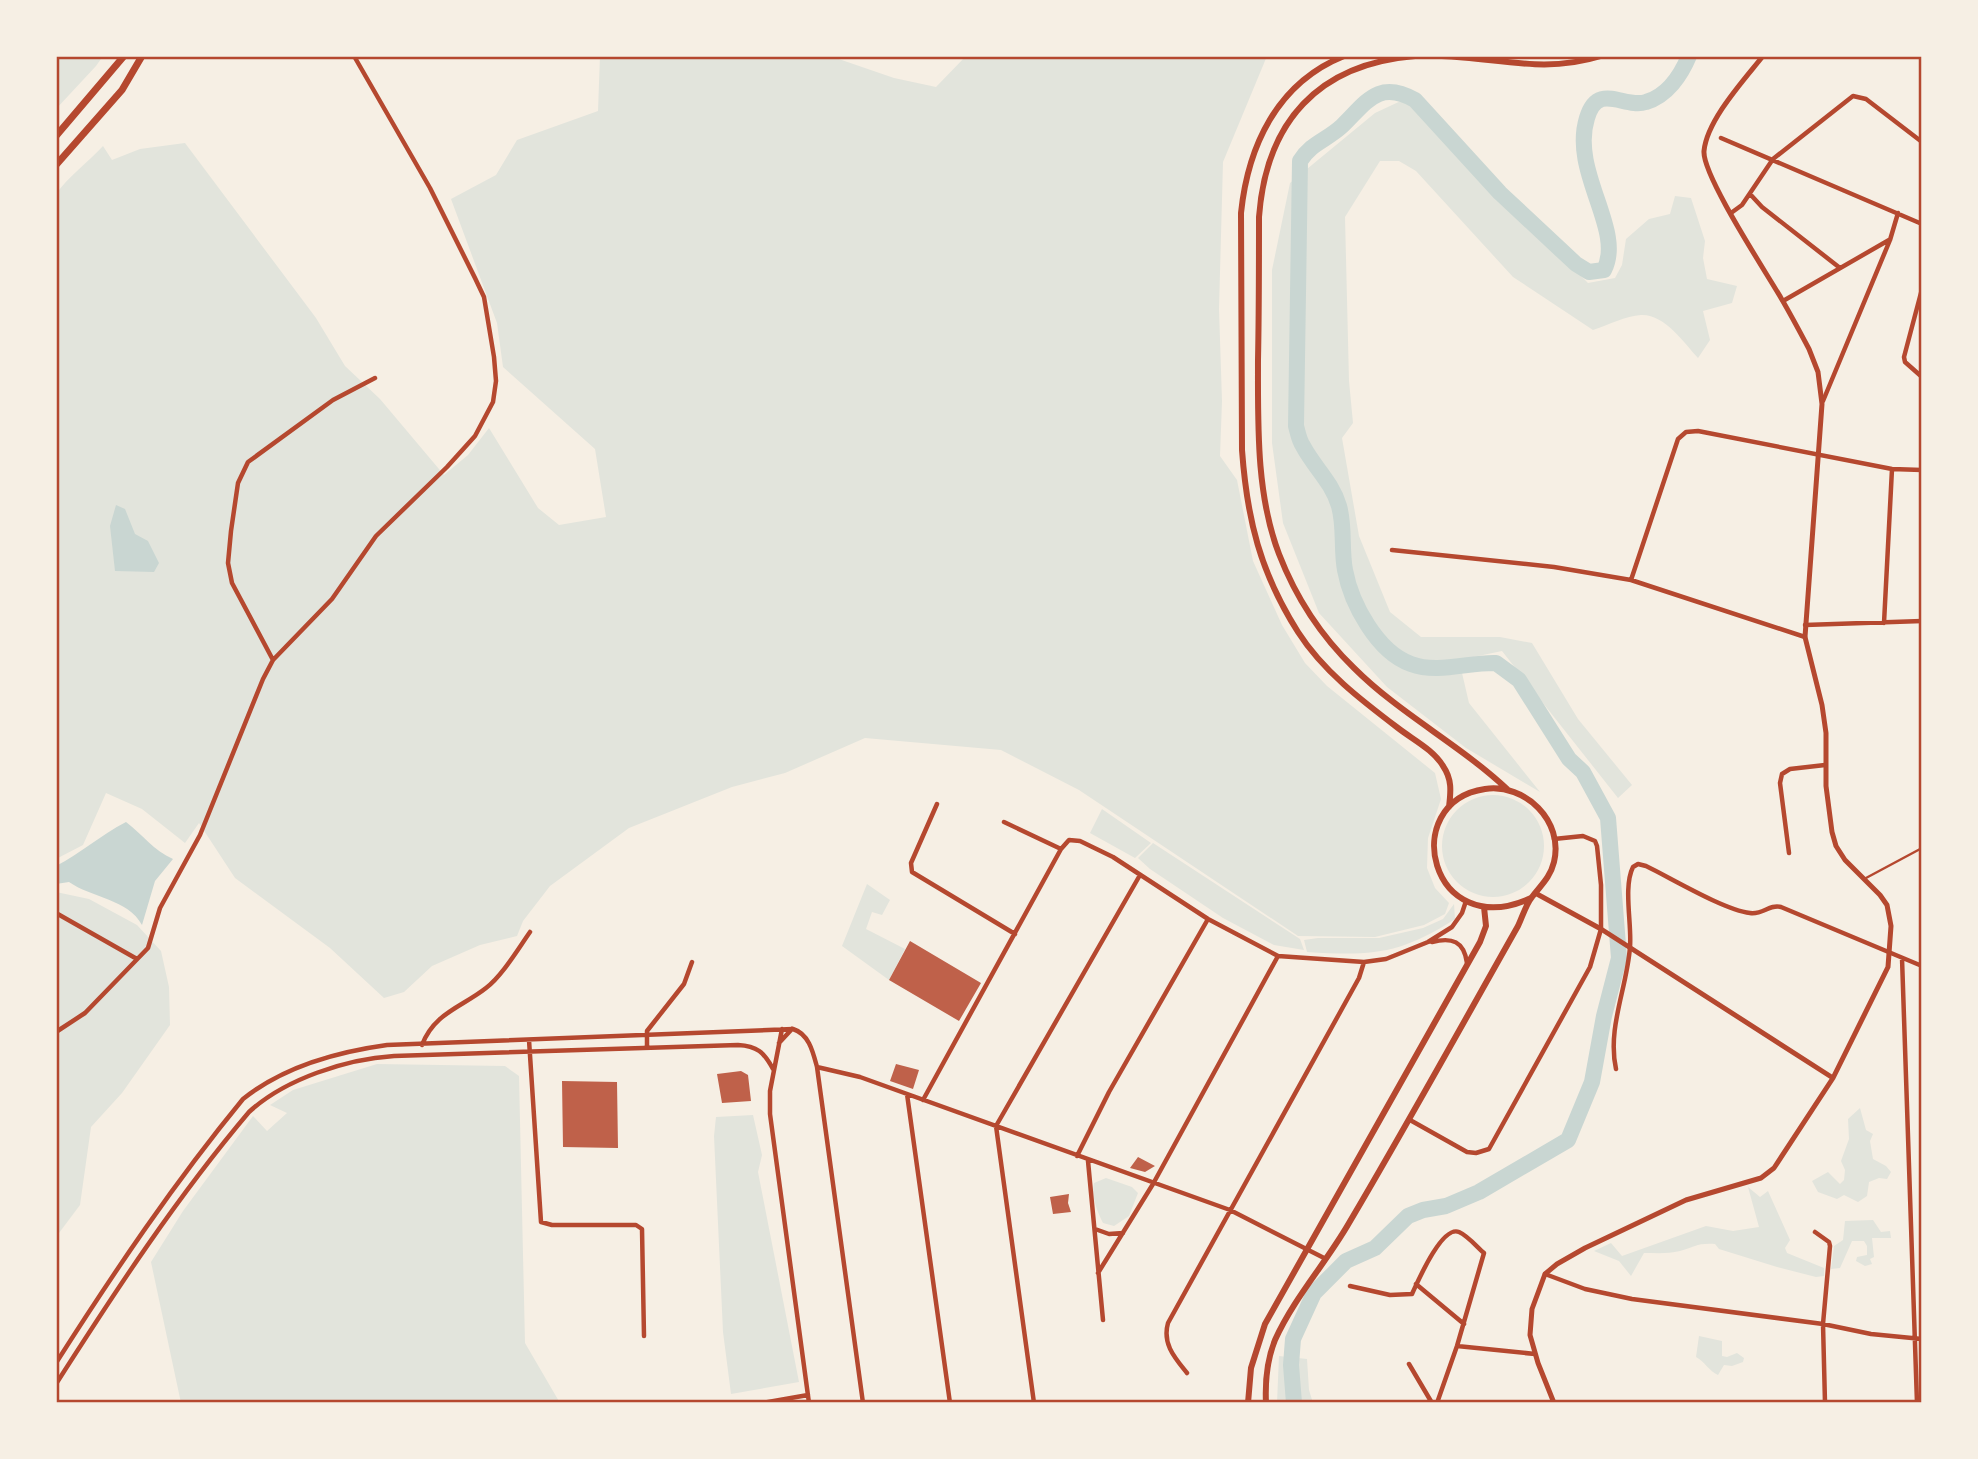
<svg xmlns="http://www.w3.org/2000/svg" width="1978" height="1459" font-family="Quicksand,sans-serif">
  <style>
    .green { fill: #e2e4dc }
    .water { fill: #c9d6d2 }
    .lines { fill: none; stroke-linecap: round; stroke-linejoin: round }
    .river { stroke: #c9d6d2; stroke-width: 16 }
    .building { fill: #bf614a }
    .service { stroke: #b5482f; stroke-width: 2.5 }
    .minor { stroke: #b5482f; stroke-width: 4.5 }
    .tertiary { stroke: #b5482f; stroke-width: 5 }
    .secondary { stroke: #b5482f; stroke-width: 6 }
    .primary { stroke: #b5482f; stroke-width: 7 }
    .neatline { fill: none; stroke: #b5482f; stroke-width: 2.5 }
  </style>
  <rect width="100%" height="100%" fill="#f6efe4"/>
  <path class="green" d="M56,56h47l-7,10 -40,43z
    M600,56h230l64,22 42,9 30,-31h301l-44,106 -4,147 3,92 -2,55 17,24 16,81 29,64 23,38 22,23 108,87 6,26 -13,39 -1,30 8,20 14,15 -4,11 -21,11 -49,12 -77,-1 -219,-146 -78,-40 -136,-12 -80,35 -53,14 -103,41 -79,58 -27,35 -6,15 -37,9 -48,21 -28,26 -20,6 -54,-50 -95,-70 -36,-55 -14,20 -43,-34 -36,-16 -23,52 -27,14v-665c13,-18 31,-31 47,-48l9,14 28,-11 45,-6 131,175 29,48 35,33 64,76 24,-20 21,-27 49,80 21,17 47,-8 -11,-68 -92,-82 -6,-44 -46,-124 45,-24 21,-35 81,-29z
    M1405,99l183,184 27,-5 7,-13 4,-26 23,-20 21,-5 5,-18 16,2 14,43 -2,17 4,21 30,7 -5,17 -29,8 7,29 -12,18c-14,-15 -33,-44 -57,-43 -15,1 -33,10 -48,15l-80,-53 -97,-106 -17,-10h-19l-35,56 4,164 4,42 -11,15 17,98 31,76 31,25h79l32,6 46,76 54,66 -14,13 -116,-147 -43,9 10,43 71,89 -74,-44 -79,-61 -68,-74 -36,-90 -11,-80v-173l18,-87 85,-70z
    M1442 846a51 51 0 1 1 102 0a51 51 0 1 1-102 0Z
    M1102,809l49,34 -16,15 -45,-25z
    M1153,843l147,96 4,11 -30,-5 -51,-27 -73,-49 -12,-11z
    M867,884l23,16 -8,15 -10,-3 -6,17 39,20 -16,31 -47,-34z
    M56,892l33,7 48,26 24,26 8,36 1,38 -48,68 -31,34 -11,78 -24,32z
    M1454,904l1,15c-56,36 -84,37 -148,33l-3,-12 14,-2h61l44,-10 20,-9z
    M377,1064l128,2 14,10 6,267 35,60h-379l-30,-141 32,-51 70,-95 14,15 20,-18 -17,-8 23,-15z
    M1860,1108l6,22 7,4 -3,7 3,18 13,7 5,6 -4,7 -8,-1 -10,4 -2,14 -9,6 -14,-7 -7,4 -19,-7 -6,-11 16,-9 12,12 4,-4 1,-10 -4,-9 8,-22 -1,-20z
    M753,1115l9,40 -4,17 41,210 -68,12 -8,-62 -9,-196 2,-19z
    M1106,1178l26,9 6,6 -9,23 -15,10 -11,-3c-6,-12 -12,-27 -9,-40z
    M1748,1187l12,10 8,-6 22,49 -5,8 2,5 37,15v8l-8,1 -39,-10 -58,-18 -4,-5c-19,-1 -19,3 -35,7 -12,3 -23,2 -36,2l-13,23 -12,-15 -25,-10 17,-8 11,13 84,-30 27,5 26,-4z
    M1873,1220l8,12 9,-1 1,7h-19l2,19 -4,2 2,5 -7,2 -9,-5 1,-4 10,-2v-9l-3,-5h-12l-12,27 -9,1 3,-23 9,-6 2,-19z
    M1699,1336l23,5v15l5,1 10,-4 7,5 -1,4 -11,4 -8,-1 -6,10c-9,-4 -13,-13 -22,-18z
    M1279,1356l28,3 2,31 4,13h-36z"/>
  <path class="water" d="M116,505l9,4 10,25 13,7 11,22 -5,9 -39,-1 -5,-45z
    M126,822c16,12 28,29 47,37l-18,22 -13,44c-14,-26 -50,-27 -73,-43l-13,2v-18c25,-13 45,-31 70,-44z"/>
  <g class="lines">
    <path class="river" d="M1294,1403l-3,-38 2,-26 21,-46 32,-32 29,-13 33,-32 15,-6 23,-4 33,-14 89,-52 24,-58 12,-66 15,-58 -11,-140 -25,-46 -14,-13 -50,-79 -23,-17c-27,-1 -58,11 -85,1 -34,-12 -60,-61 -66,-94 -4,-21 0,-43 -6,-64 -7,-24 -25,-39 -36,-60 -4,-6 -5,-13 -7,-20l4,-265c11,-18 27,-21 42,-35 24,-23 36,-47 73,-26l85,93 76,71 13,8 15,-2c21,-40 -34,-98 -17,-152 11,-37 37,-9 59,-16 21,-6 35,-27 43,-46"/>
  </g>
  <path class="building" d="M910,941l71,42 -22,38 -70,-41z
    M896,1064l23,6 -6,19 -23,-8z
    M741,1071l7,4 3,26 -29,2 -5,-29z
    M562,1081l55,1 1,66 -55,-1z
    M1138,1157l17,9 -10,6 -15,-4z
    M1069,1194l-1,9 3,9 -18,2 -3,-17z"/>
  <g class="lines">
    <path class="service" d="M1866,878l56,-30"/>
    <path class="minor" d="M1721,138l201,86
      M1750,194l12,13 78,61
      M1731,213l11,-8 31,-46 80,-63 13,3 56,43
      M1922,289l-18,68 1,5 17,15
      M1783,301l106,-61
      M1823,401l67,-161 8,-27
      M1392,550l162,17 77,13 174,57
      M1631,580l47,-141 8,-7 12,-1 194,38 30,1
      M1884,623l8,-154
      M1805,625l117,-4
      M273,660l-41,-77 -4,-20 3,-32 7,-48 10,-21 85,-62 42,-22
      M937,804l-26,59 1,9 103,62
      M1004,822l57,27
      M1789,853l-9,-70 2,-9 8,-5 35,-4
      M56,913l81,46
      M1432,942c20,-5 32,-1 35,21
      M1902,958l15,445
      M782,1029l-12,62v23l39,289
      M56,1032l29,-19 63,-65 12,-40 40,-73 63,-156 10,-19 59,-61 44,-63 71,-69 28,-31 18,-34 3,-21 -2,-24 -10,-60 -9,-19 -45,-90 -76,-132
      M529,1040l12,182 11,3h84l6,4 2,107
      M779,1043l13,-14
      M422,1045c12,-32 40,-38 64,-57 16,-12 32,-39 44,-56
      M647,1047v-16l37,-47 8,-22
      M817,1067l46,336
      M1616,1069c-9,-41 11,-81 14,-122 2,-23 -7,-60 3,-80l5,-3 8,2c25,12 78,44 104,47 13,2 19,-9 31,-6l141,59
      M907,1094l43,309
      M923,1100l138,-251 8,-9 11,1 33,16 95,62 70,37 86,6 22,-3 42,-17 24,-15 10,-14 4,-12
      M1410,1120l57,32 9,1 13,-4 101,-182 11,-38v-44l-4,-39 -2,-5 -12,-5 -29,3
      M1077,1156l32,-64 99,-173
      M1088,1161l15,159
      M1095,1229l14,5 14,-1
      M1815,1232l14,10 1,4 -7,78 2,79
      M1098,1273l55,-89 125,-228
      M1545,1274l40,15 47,10 191,25 48,10 51,5
      M1416,1284l48,40
      M1350,1286l40,9 22,-1c6,-13 30,-69 47,-62 9,4 18,15 25,21l-27,93 -20,57
      M1457,1346l78,8
      M56,1363c58,-91 118,-180 187,-264 40,-32 93,-47 144,-54l406,-16c16,5 20,23 24,38l43,10 370,133 96,49
      M1409,1364l23,39
      M1187,1373c-12,-15 -25,-29 -19,-50l191,-345 5,-16
      M56,1384c60,-94 121,-187 193,-272 36,-33 97,-53 145,-56l344,-11c19,1 26,7 35,24
      M1553,1402l9,1
      M762,1403l46,-8
      M1034,1403l-38,-277 144,-251"/>
    <path class="tertiary" d="M1537,894l64,35 232,149
      M1554,1403l-16,-40 -8,-28 2,-26 13,-35 12,-10 28,-16 101,-48 75,-22 13,-10 59,-90 55,-111 3,-41 -4,-21 -7,-10 -35,-35 -9,-14 -4,-14 -6,-46v-53l-4,-28 -17,-68 17,-233 -4,-32 -9,-23c-9,-17 -18,-34 -28,-51 -15,-26 -79,-123 -77,-147 3,-31 40,-71 59,-95"/>
    <path class="secondary" d="M1344,56c-67,27 -96,90 -103,157l1,237c5,69 18,122 56,182 25,39 63,68 100,96 14,11 36,22 45,38 9,13 8,25 6,41
      M1415,56c-97,8 -149,66 -156,161 0,48 0,96 -1,143 0,64 -2,134 21,194 17,44 41,81 75,114 46,46 105,76 153,121
      M1442,56c57,2 101,18 159,0
      M1248,1403l3,-35 14,-44 215,-382 6,-16 -2,-19
      M1266,1403c-1,-21 1,-43 9,-63 19,-42 51,-77 74,-117 58,-98 113,-198 169,-297 4,-8 8,-22 14,-29 9,-12 18,-19 22,-35 10,-41 -29,-79 -69,-73 -88,13 -55,155 46,109"/>
    <path class="primary" d="M56,136l68,-80
      M56,165l66,-75 20,-34"/>
  </g>
  <rect width="1978" height="1459" fill="none" stroke="#f6efe4" stroke-width="116"/>
  <rect x="58" y="58" width="1862" height="1343" class="neatline"/>
</svg>
